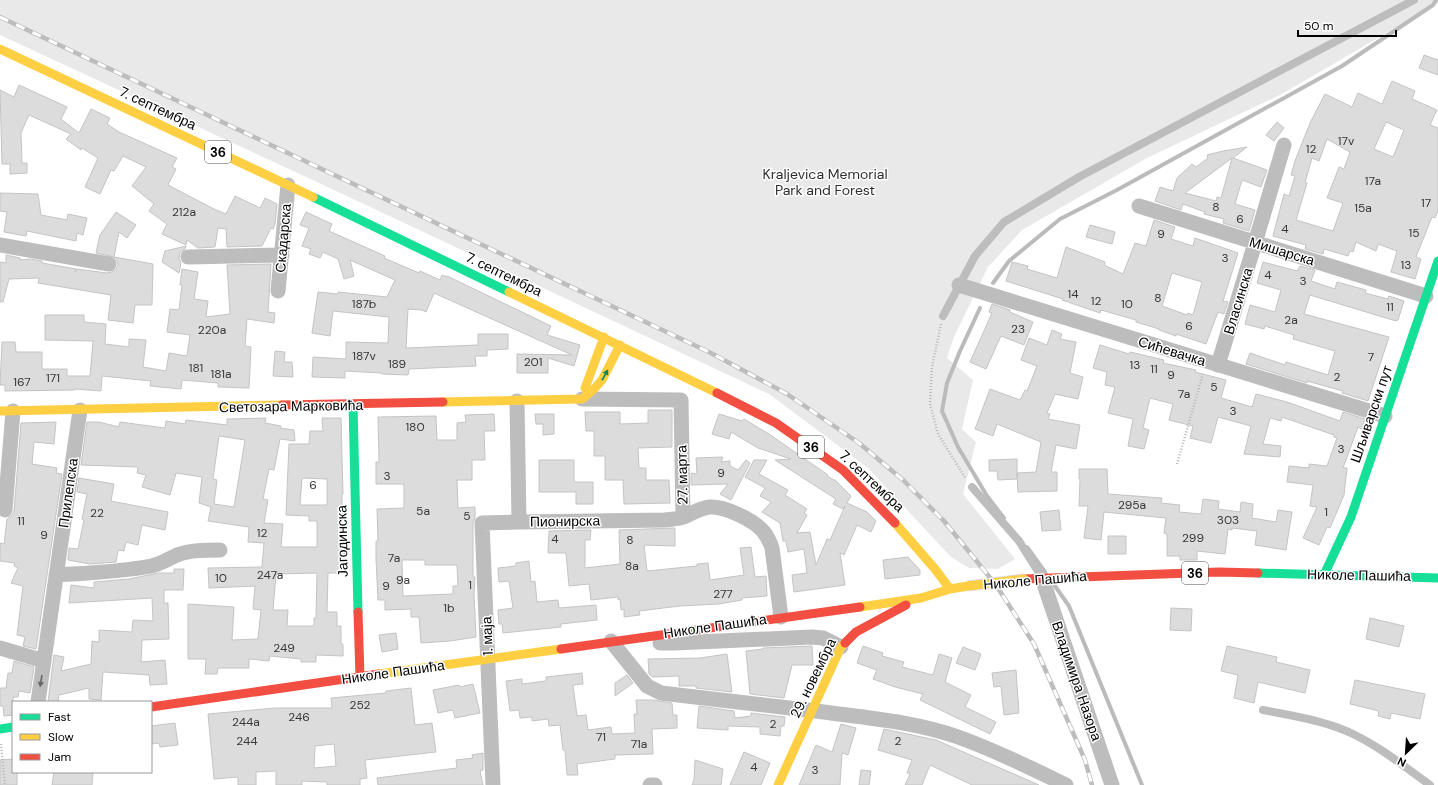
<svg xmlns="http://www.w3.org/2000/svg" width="1438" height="785" font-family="'DM Sans',sans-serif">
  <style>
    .green { fill: #e9e9e9 }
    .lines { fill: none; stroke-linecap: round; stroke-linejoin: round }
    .stream { stroke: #bbb; stroke-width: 4 }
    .building { fill: #dcdcdc; stroke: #c4c4c4; fill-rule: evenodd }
    .path { stroke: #b8b8b8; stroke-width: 2.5; stroke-dasharray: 1 2; stroke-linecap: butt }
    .lane { stroke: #bdbdbd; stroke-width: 8 }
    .street { stroke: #bdbdbd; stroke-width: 15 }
    .fast { stroke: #16e098; stroke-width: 9 }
    .slow { stroke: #ffcf43; stroke-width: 9 }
    .jam { stroke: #f24e42; stroke-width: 9 }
    .rail-casing { stroke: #bdbdbd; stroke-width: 4.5 }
    .rail { stroke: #fff; stroke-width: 3; stroke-dasharray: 9; stroke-linecap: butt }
    .slow-bridge-casing { stroke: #dbdbdb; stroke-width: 11; stroke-linecap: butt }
    .slow-bridge { stroke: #ffcf43; stroke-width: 9 }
    .oneway { fill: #0d865b }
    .oneway2 { fill: #686868 }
    .labels { text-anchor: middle; stroke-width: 3; stroke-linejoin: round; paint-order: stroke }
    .number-label { font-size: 12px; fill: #373737 }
    .shield { fill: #fff; stroke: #4c4c4c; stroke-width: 1 }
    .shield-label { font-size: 13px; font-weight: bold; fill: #000 }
    .street-label { font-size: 14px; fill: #000; stroke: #fff }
    .park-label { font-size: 14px; fill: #2e2e2e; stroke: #fff }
  </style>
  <rect width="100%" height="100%" fill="#fff"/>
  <path class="green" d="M0,0h1438v3l-158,92 -133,63 -125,72 -34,37 -34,70 -7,21 26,22 -11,49 14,13 -13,52 52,65 -17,10 -29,-1 -18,-11 -83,-89 -99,-74 -450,-211 -319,-148z"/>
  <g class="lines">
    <path class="stream" d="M993,283l16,-22 51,-42 57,-29 225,-124 91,-61 3,-5
      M980,308l-20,43 -13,32 -5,28 16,36 29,49 17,22
      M1027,547l18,25
      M1055,586l14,20 73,179"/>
  </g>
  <path class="building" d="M1424,55l14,5v15l-19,-7z
    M1392,81l23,10 -3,8 25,11 -7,15 8,3v83l-3,7 -3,-1 -16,40 5,2 -6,20 -24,-7 6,-21 -19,-7 -2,7 -20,-9 -3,10 -3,-1 -2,5 -24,-7 -1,5 -18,-5 1,-4 -33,-9 11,-42 5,2 6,-20 -4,-1 4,-14 15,-38 15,-29 27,13 6,-14 24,11zM1386,122l18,8 -11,27 -19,-8zM1327,139l23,13 -6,17 -5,-2 -12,31 16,5 -10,28 -37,-11 11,-37h-2l7,-25 7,3z
    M19,85l48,22 -6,12 18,14 12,-24 19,9 -3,6 12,8 58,26 -5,9 4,2 -8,16 46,24 12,5 9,-18 25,12 5,-10 12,6 -2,20 -2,5 -2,-1 -9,18 -35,1 -1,-18 -8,-1 -3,19 -17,1 -11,-8 -1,5 -24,-11 5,-10 -18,-13 5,-7 -22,-18 14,-19 -23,-11 -9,15 -3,-1 -11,24 -15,-7 13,-29 -16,-10 -1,2 -15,-11 5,-5 -42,-19 -8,18 1,30h5v10l-17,1v-10h-8l-2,-74 14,7z
    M1277,122l7,6 -10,13 -8,-6z
    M1247,147l-14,11 34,12 -6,17 -19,-7 -7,24 20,6 -6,21 -26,-8 1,-4 -20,-5 1,-2 -22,-8 -2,6 -26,-9 5,-14 13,4 4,-13 15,-14 4,3 12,-9 -1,-3 16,-4zM1232,158l-11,40 -4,-1 -1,4 -31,-8z
    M0,193l38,1 3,21 26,5 1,-6 19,4 -4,17 -6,-2 -1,8 -49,-10 -1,5 -22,-4 3,-20 -7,-1z
    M116,212l20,13 -9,13 -8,-6 -5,25 -18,-4 4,-18z
    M306,212l26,12 -3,7 56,25 -1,2 35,15 1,-2 20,9 2,-5 5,2v-1l104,50 -4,9 33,10 -6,21 -26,-8v15h-31v-19l55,1 -138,-62 -8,19 -4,-2 -14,-1 -2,39 72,-3v-11h30v15l-21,1v6h-12l1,10 -67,3 -1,6 -26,-1v-1l-37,-2v7l-33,-1 1,-20 33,2v-17l42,1 1,-26 -56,-6 -3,25 -18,-3 6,-41 20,2v-2l49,5 8,-17 -45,-20 4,16 -10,3 -6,-20 -15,-7 -3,6 -11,-4 2,-5 -9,-3 7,-18 -9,-3z
    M1154,220l21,7 -4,12 22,7 2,-8 43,15 -15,48 5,1 -4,12 -6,-2 -12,32 -30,-10v2l-17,-6v-1l-23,-7v-2l-35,-10 -1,3 -38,-13 1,-1 -57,-18 6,-19 16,4 -1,3 30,9 9,-31 39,15 -1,3 19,9 12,-31 11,3zM1172,273l30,9 -9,33 -5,-2 -1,2 -25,-9z
    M1090,225l25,7 -3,12 -26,-7z
    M186,246l-1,3 -5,4 -1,5 2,5 -2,10 -17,-11 3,-11z
    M6,255l14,3v2l10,-1 12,2v2l34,6 -1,3 2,-3 30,4 5,-1 4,-3 2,-4 -1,-4 -3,-4 39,7 -1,41h-17l-2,18 -25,-3 3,-25 -73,-12 1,-5 -30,1 -6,23h-3v-40l6,1z
    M1263,262l34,9 3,-5 15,4 -4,11 24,8 2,-7 29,8 -1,3 23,6 1,-3 15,5 -6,19 -2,1 -86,-26 -6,19 85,23 -21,64 -26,-8 1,-2 -36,-10v2l-61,-19 4,-11 35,12 1,-3 42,13 7,-24 -42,-12 1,-4 -29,-9 -1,3 -19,-5 5,-19 25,7 6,-22 -24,-7z
    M271,264l-3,48 7,1 -1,10 -27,-4 -2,27 6,1 -2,41 -31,-1v-4l-36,-3 -1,9 -31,-3 1,-5 -49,-5 -1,15 -26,-2v1l-70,1v-6h-5l2,-43h13l1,10h26v17h25v7h23l3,-35 -48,-1v-25h39v7l22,2 -1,20 24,3v-8l17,1 -3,27 23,4 3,-18 18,3 3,-21 -23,-3 3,-23 9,1 3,-25h-2l2,-16 16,3 -4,27 14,2 -2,16 24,-3 -3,-49z
    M992,304l18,6v2l23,10 -9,23 -23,-9 -15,33 -16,-7 22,-49 -3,-1z
    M1052,330l10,4 -2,5 16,3 -6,31 13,4 -5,22 -23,-5 -8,19 3,1 -2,5 32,6 -4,24 -20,-4 -5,27h6v19l-39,1 -1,-19 19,-1 5,-30 -44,-18 -4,12 -18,-7 15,-40 30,11 5,-10 2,1 10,-25 -16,-6 8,-22 18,7z
    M1100,345l29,9 1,-2 34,8 -1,3 33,7 -1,2 31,8 -5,18 31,9 4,-13 31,8 53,19 3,-9 22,7 -3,10 -4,-2 -15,41h4l-3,27 -14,33 -3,-1 -8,18 -16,-7 14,-31 -7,-1 3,-21 -26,-3 2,-16 20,2v-4l18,2 10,-28 -3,-1v-2l-52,-18 -1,4 -11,-3 -7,26 18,2 -1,11 -36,-3 7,-28 -33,-9 -7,26 -21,-5 3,-12 -24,-6 4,-16 -23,-6 -7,30 6,2 -5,19 -16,-3 5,-27 -25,-6 7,-26 -10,-2 2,-13 -14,-4z
    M275,351l10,1 -1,10h8l1,15 -20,-1z
    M648,410h24v37l-34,1 1,20h7v12h23l1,23 -46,1 -1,-24h-18v-24h-11v-25h-8l-1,-19h35v12l28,-1z
    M494,414l1,17h-11l1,29h-13v20h-15l1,28 17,-1v11l-2,5v54h2l-1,18 2,42 -26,4 -29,2 -2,-26h-8v-8l-26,1v-10h-7l-2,-41v-18h2l-1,-32 27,-1v-24h-28v-22h3l-1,-45 58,-1 1,24h20v-17l9,-1 -1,-7zM402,560h23v5h32l1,21h-5v8l-50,2z
    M535,414h19v20l-11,1v-11h-7z
    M719,414l23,7 2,-2 25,15 59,41 -1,1 9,5 15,15 -4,7 20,9 9,9 -5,11 -14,-7 -13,30 -4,-2 5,32 -51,7 -2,-17 15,-2 -3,-24 -16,3 -2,-11h-3l-3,-18 -18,-11 9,-10 -11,-6 5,-8 -20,-11 9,-17h13l-8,14 29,16 -3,5 22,14 -3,4 3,2 -10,18 13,-1 6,33 11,-26 3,1 15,-34 -2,3 -10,-5 3,-5 -61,-39 16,-1 -33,-11 -27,-16 -2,7 -17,-5z
    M266,418l-1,5 16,3 -1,2 14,2 1,11 -15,-2 -6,31 -5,-1 -6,30 5,1 -4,23 19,1 -2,23h36v-26h-8v-5l-23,-1 3,-71h20l1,-13h13l-1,-13h19l2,76h-1v33h2l1,46h-17l-1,39h10v14h4v18h2v12l-27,-1v7h-15v-3l-31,-3 -1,5 -20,-2v9h-31l-1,6h-12l1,-15h-18v-55l46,3 -2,33 26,-1 3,-29 -8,-1 2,-23 -46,2 -1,-20 54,-1 2,-24 -16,-1 1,-15 -41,-6 3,-14 -12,-4 3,-26 -26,-4 -6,22 -28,-8 4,-12 -9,-2 1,-6 -57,-2 6,-43h12l20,5 1,-5 45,6 1,-7 19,3 1,-4 41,5v-6zM219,436l26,4 -11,67 -20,-3 3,-24 -4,-1zM302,478l25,1v26h-27zM317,573l-1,45h-2v8h-27l1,-16h-15l3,-36z
    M56,422l-2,22 -20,-2 -2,22 25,4 -1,5 6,1 -26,175 -13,-3 2,-9 -8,-2 6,-49 -12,-3 7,-15 -4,-2 1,-3 -15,-2v-18l4,1 3,-25 5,-4 2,-4 7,-88z
    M723,457l-2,5 9,-1v5l8,4 8,-10 4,3 -19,37 -11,-6 8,-10 -37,1v-12l6,1 -1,-16z
    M1017,459v20l-19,1 -1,-9h-8v-11z
    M539,460h35v22h19v22h-17v-12h-37z
    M1079,469h28l1,25 54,4 -1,5 19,2 -1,7 22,2 2,-15 16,2 -1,8 22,3 1,-10 12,2 -1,14 24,4 2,-12 14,2 -6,38 -31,-5 2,-14 -25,-3v2l-4,-1 -3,25 -28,-3v9h-17v-4h-13v-22l-3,-1 2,-15 -62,-6 -3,28 -17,-2 4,-32h-9l1,-27h-1z
    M79,478l35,6 -3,17 57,11 -3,18 -23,-5 -4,20 -12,-3 -2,9 -6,-1 -2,12 -26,2 -22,-4 1,-12 9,1 6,-29 -2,-1 5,-25 -10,-2z
    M1059,510l2,20 -19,1 -2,-19z
    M675,528v18l-31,-1 3,26 50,-5v-2l11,-1 2,17 34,-5 -4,-27 11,-1 4,30 11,-1 1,20 -25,2v2l-23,4 -39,2 -41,5 1,4 -16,2v-8l-3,1 -1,-11 -2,1v-3l-27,3 -2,-16 -20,2 -3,-33h-18l1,-22 42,-1 -1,10h-5v28l35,-4 -1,-34z
    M1108,536h18v18h-18z
    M908,557l12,13v5l-35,4 -2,-19z
    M529,561l2,21 4,-1 2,21 21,-2 1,8 37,-3 1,15 -36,4v3l-58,6 -1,-9h-3l-1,-14 15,-2 -4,-27 -10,1 -1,-14 18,-2v-3z
    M174,569h10l-1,21h-19v13h4l1,36 -27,1 -1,22 24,-2 2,24 -17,1 -1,-10 -46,-3 -2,28 -12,-1v-11l-30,7 -1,7h-10l6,-47 10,2 -3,14 30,-7 1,-23 7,1v-12l33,2 1,-12 20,1 -1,-23 -83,5 2,-18 23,3v-6l35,-3 29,-6h16z
    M1171,608l21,1 -1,22 -21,-1z
    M1370,618l34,8 -5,21 -33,-8z
    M396,633l2,16 -16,3 -3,-17z
    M812,646l1,19h-21l-8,33 -34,-4 -4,-43 17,-2v-1z
    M863,646l20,7 -1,3 22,6 -2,5 31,8 6,-21 13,4 -7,24 26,13 -6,12 31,15 -6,12 -70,-34 3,-6 -28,-7 -22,-8 4,-9 -20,-7z
    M1227,646l50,11 -1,5 34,8 -5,23 -47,-11 -4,21 -20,-5 4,-23 -17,-4z
    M963,647l18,7 -6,16 -19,-7z
    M727,654l5,38 -36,-4v-2h-17v-10l-27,1 -3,-3 -1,-15 52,-1z
    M14,661l20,6 -4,26 -11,-2 -1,6h-5v18l-9,1 -1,-10h-3v-18h6l2,-15h4z
    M1016,670l3,43 -15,2 -3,-29 -7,1 -2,-14z
    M582,673l1,11 -10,1 4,31 9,-1 2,15 23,-3 1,7 23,-1 -1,-19h3l-1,-14h17l19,3 1,12h4v13l-25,1 1,25 -38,1v4l-38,5 1,11h-11l-2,-25h-2l-3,-25 -11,1 -1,-7 -16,2v-4l-12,1 -1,-8 -9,1 -4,-30 16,-2v5l24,-3v-4z
    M627,675l6,8 -18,13v-13z
    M1355,680l70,14 -5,25 -29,-6 -1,6 -12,-3 1,-5 -29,-7z
    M473,684l7,29 -25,5 -2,-8 -15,3 -5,-23 26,-5 1,2z
    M411,688l4,37 17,-2 4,29 -71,8 2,18 -7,1v6h-33v-3l-25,-1v4h-26v-14l-20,1v13h-18v-8l-24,2 -6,-65 67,-6h57l-1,-10 55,-5v-2zM334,744l2,22 -22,2 1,-22z
    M699,706l35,5 1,7 16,-2v-3l34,4 -1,9h-3l-1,10 -20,-2v-7l-32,-1v4l-31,-2z
    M175,723l3,22 -18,2 -1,-4 -8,1v-18z
    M841,724l15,4 -8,27 -6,-2 -2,32h-41l17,-40 16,7z
    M884,729l52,11 103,45h-67l-42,-20 -8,20h-17l5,-11 -3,-1 5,-13 -34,-10z
    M744,752l26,11 -9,22h-31z
    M483,753v17l-3,1 3,14h-105l-1,-7 80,-10 -1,-8 17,-2 -1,-3z
    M13,759v13h4v13h-17v-25z
    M695,760l28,9 -2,16h-29l2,-6z
    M861,770l10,1 -2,14h-10z
    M54,772h39l-1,13h-40z"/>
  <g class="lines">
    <path class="path" d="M941,324l-9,43 -2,37 8,30 28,45
      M1177,464l26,-90
      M1,744l4,41"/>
    <path class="lane" d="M943,316l32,-60 29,-34 75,-45 335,-177
      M972,487l47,54 22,35
      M1263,710c30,6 65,11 92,25 27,13 51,33 75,50"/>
    <path class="street" d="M1139,206l287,90
      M0,245l109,19
      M188,257l94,-2
      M959,285l426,131
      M278,291l10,-106
      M1218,365l37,-122 29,-98
      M582,399l99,1 2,117
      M517,401l2,121 146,-2c6,-1 13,-1 19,-3 9,-4 16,-9 26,-10 15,-1 43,13 53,24 4,5 7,11 9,17l9,69
      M5,510l8,-99
      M56,575c32,-2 64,-3 95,-9 10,-2 17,-7 26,-11 13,-5 28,-5 43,-5
      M1042,578l70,207
      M611,641l36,45 14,7c54,6 109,13 163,19 45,6 91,10 134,25 37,13 73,31 108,48
      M660,643h14l138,-6 11,1 18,9
      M0,648l44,13
      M38,702l42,-292
      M493,785l-11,-262 37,-1
      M650,785h5"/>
    <path class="fast" d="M313,197l196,95
      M353,404l5,208
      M1258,573l180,5
      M1324,575l27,-58 87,-256
      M0,729l13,-2"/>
    <path class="slow" d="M0,49l313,148
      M509,292l208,101
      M585,388l19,-51
      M443,402l139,-3 12,-10 8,-9 18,-35
      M0,411l282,-6
      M895,523l40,46 15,20 18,-3
      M860,607l61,-9 29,-9
      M379,674l182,-25
      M778,785l63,-138 4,-4"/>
    <path class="jam" d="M717,393l59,30 67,47 52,53
      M282,405l161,-3
      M1024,579l195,-7 39,1
      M358,612l2,65
      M845,643l11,-11 50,-27
      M561,649l299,-42
      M151,707l228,-33"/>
    <defs>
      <path id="rail" d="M0,17l711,336 76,41 72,49 44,37 41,41 52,64 38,59 51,116 7,25"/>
    </defs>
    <use href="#rail" class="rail-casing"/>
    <use href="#rail" class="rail"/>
    <defs>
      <path id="slow-bridge" d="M968,586l56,-7"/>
    </defs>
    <use href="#slow-bridge" class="slow-bridge-casing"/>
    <use href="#slow-bridge" class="slow-bridge"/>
  </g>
  <defs><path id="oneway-solid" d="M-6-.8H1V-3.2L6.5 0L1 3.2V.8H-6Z"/></defs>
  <use class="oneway" href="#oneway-solid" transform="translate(605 375) rotate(-61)"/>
  <use class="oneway2" href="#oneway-solid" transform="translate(41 681) rotate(99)"/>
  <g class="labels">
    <g class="number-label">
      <text x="1346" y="145">17v</text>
      <text x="1311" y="153">12</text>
      <text x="1373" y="185">17a</text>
      <text x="1426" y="207">17</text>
      <text x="1216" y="211">8</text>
      <text x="1363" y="212">15a</text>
      <text x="184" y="216">212a</text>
      <text x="1240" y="223">6</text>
      <text x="1285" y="233">4</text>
      <text x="1414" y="237">15</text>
      <text x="1161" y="238">9</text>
      <text x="1225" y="262">3</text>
      <text x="1406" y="269">13</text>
      <text x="1268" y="279">4</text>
      <text x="1303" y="285">3</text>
      <text x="1073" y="298">14</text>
      <text x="1158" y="302">8</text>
      <text x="1096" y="305">12</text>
      <text x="364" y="308">187b</text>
      <text x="1127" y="308">10</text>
      <text x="1390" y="311">11</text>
      <text x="1291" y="324">2a</text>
      <text x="1189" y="330">6</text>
      <text x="1018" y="333">23</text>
      <text x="212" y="334">220a</text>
      <text x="364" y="360">187v</text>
      <text x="1371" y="361">7</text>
      <text x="533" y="366">201</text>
      <text x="397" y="368">189</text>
      <text x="1135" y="369">13</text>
      <text x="196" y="372">181</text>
      <text x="1154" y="373">11</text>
      <text x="221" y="378">181a</text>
      <text x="1171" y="379">9</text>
      <text x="1337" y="381">2</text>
      <text x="53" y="382">171</text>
      <text x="22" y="386">167</text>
      <text x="1214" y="391">5</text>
      <text x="1184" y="398">7a</text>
      <text x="1233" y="415">3</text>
      <text x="415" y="431">180</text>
      <text x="1341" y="453">3</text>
      <text x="721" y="477">9</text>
      <text x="387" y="480">3</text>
      <text x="313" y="489">6</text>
      <text x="1132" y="509">295a</text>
      <text x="423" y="515">5a</text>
      <text x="1326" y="516">1</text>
      <text x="97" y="517">22</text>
      <text x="467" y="520">5</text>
      <text x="1228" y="524">303</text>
      <text x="21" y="525">11</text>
      <text x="262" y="537">12</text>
      <text x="44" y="539">9</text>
      <text x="1193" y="542">299</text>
      <text x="555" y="543">4</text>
      <text x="630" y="544">8</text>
      <text x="394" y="562">7a</text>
      <text x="632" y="570">8a</text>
      <text x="270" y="579">247a</text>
      <text x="221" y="582">10</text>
      <text x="403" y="584">9a</text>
      <text x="470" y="589">1</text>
      <text x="386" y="590">9</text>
      <text x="723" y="598">277</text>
      <text x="449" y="612">1b</text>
      <text x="284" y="652">249</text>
      <text x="360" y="709">252</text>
      <text x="299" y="721">246</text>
      <text x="246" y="726">244a</text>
      <text x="773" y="728">2</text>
      <text x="601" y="741">71</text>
      <text x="247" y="745">244</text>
      <text x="898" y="745">2</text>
      <text x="639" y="748">71a</text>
      <text x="754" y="771">4</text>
      <text x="815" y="774">3</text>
    </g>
    <g class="shield">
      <rect x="205" y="141" width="26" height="22" rx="3"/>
      <rect x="798" y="436" width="26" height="22" rx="3"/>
      <rect x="1182" y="562" width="26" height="22" rx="3"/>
    </g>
    <g class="shield-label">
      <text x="218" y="157">36</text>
      <text x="811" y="452">36</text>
      <text x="1195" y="578">36</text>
    </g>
    <g class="street-label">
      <text transform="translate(158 108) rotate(25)" y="5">7. септембра</text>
      <text transform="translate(283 238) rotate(-85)" y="5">Скадарска</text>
      <text transform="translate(1282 251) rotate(17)" y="5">Мишарска</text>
      <text transform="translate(504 274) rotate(26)" y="5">7. септембра</text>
      <text transform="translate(1238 301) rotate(-73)" y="5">Власинска</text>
      <text transform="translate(1172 351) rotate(17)" y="5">Сићевачка</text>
      <text transform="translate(291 406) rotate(-1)" y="5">Светозара Марковића</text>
      <text transform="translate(1371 414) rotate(-71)" y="5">Шљиварски пут</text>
      <text transform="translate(682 475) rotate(-91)" y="5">27. марта</text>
      <text transform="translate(872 481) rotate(43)" y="5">7. септембра</text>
      <text transform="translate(68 493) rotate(-82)" y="5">Прилепска</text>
      <text transform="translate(565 521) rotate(-1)" y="5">Пионирска</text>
      <text transform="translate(342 541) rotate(-91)" y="5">Јагодинска</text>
      <text transform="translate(1359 575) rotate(1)" y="5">Николе Пашића</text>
      <text transform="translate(1035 580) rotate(-5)" y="5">Николе Пашића</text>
      <text transform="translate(715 626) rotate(-8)" y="5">Николе Пашића</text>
      <text transform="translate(487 636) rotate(-92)" y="5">1. маја</text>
      <text transform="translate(393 672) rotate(-8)" y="5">Николе Пашића</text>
      <text transform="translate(813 678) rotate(-64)" y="5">29. новембра</text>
      <text transform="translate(1077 681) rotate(71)" y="5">Владимира Назора</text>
    </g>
    <g class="park-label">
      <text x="825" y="179">Kraljevica Memorial<tspan x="825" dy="16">Park and Forest</tspan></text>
    </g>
  </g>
  <rect x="12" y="701" width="140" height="72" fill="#ffffff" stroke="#999999"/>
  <rect x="20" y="714" width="20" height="6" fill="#16e098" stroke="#999999"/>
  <text x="48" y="721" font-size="12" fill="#000000">Fast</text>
  <rect x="20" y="734" width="20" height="6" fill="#ffcf43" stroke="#999999"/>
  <text x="48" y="741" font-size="12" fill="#000000">Slow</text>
  <rect x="20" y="754" width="20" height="6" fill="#f24e42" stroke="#999999"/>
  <text x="48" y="761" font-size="12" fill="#000000">Jam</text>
  <g transform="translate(1406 753) rotate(205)" stroke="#ffffff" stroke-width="3" paint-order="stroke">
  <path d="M0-3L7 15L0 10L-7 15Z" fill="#000000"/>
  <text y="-6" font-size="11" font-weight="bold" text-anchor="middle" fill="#000000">N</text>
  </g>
  <path d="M1298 30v6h98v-6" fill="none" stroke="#000000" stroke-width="2"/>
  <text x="1304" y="30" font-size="12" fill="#000000" stroke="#ffffff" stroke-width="3" paint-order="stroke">50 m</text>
</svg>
